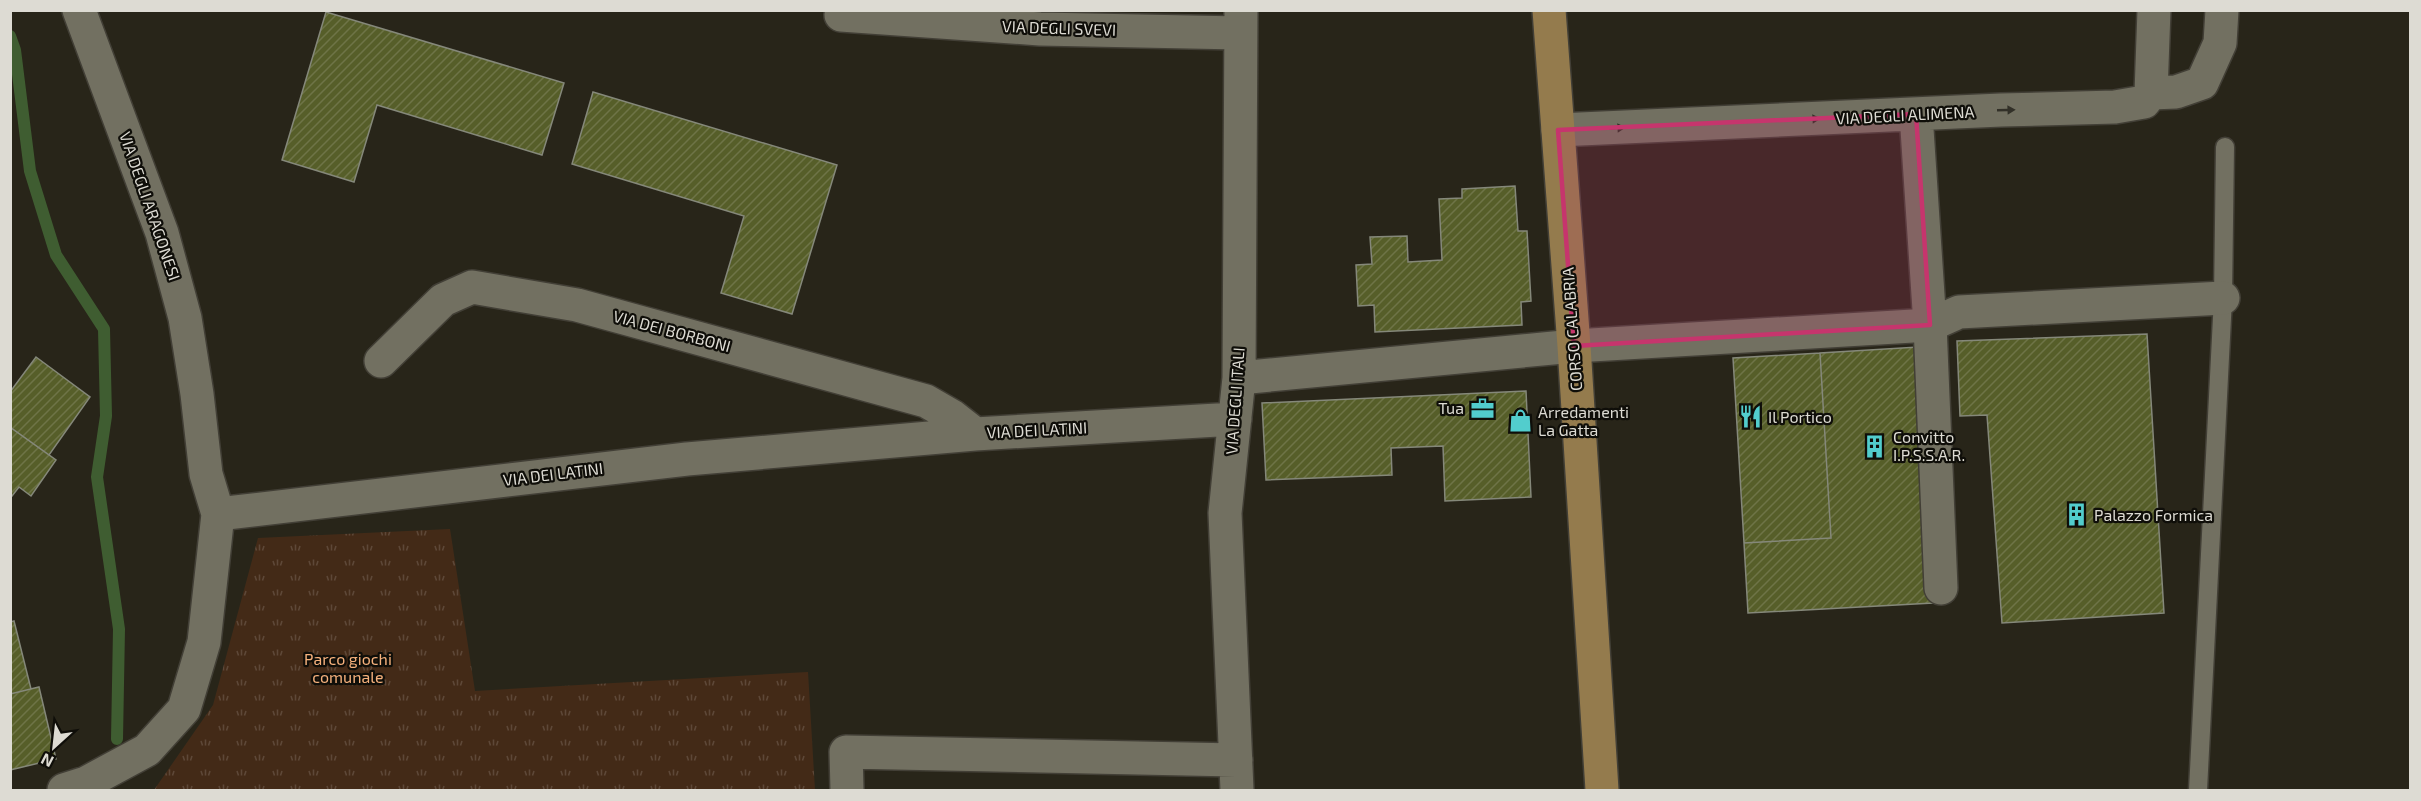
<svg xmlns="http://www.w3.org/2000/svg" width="2421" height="801" font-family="'Exo 2',sans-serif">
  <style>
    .grass { fill: url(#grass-tufts) }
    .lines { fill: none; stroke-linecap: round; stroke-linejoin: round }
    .stream { stroke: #3f5d31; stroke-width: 12 }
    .building { fill: url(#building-hatch); stroke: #85887a; stroke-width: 1.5 }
    .service-casing { stroke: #423f36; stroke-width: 21 }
    .minor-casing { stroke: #423f36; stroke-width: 36 }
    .primary-casing { stroke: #423f36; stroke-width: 36 }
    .service { stroke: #727061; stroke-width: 18 }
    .minor { stroke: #727061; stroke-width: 33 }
    .primary { stroke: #947b4d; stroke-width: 33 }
    .oneway { fill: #323028 }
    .marked { fill: #c6356d; fill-opacity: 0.2; stroke: #c6356d; stroke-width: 4.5; stroke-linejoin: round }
    .labels { text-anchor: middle; stroke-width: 4.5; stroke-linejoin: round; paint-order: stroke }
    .street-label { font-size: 16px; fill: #dddbd3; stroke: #0f0e09 }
    .poi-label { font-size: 16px; fill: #dddbd3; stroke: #0f0e09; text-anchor: start }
    .park-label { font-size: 16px; fill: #f7b27d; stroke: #0f0e09 }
  </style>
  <defs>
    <pattern id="grass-tufts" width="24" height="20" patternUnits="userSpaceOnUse" patternTransform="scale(1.5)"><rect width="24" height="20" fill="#432a17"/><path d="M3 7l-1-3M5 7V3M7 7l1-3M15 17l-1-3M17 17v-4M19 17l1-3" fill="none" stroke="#5e4838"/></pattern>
    <pattern id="building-hatch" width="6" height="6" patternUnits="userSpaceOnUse" patternTransform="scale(1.5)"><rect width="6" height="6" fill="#565e29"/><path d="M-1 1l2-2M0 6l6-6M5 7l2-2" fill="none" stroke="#6e7447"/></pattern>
  </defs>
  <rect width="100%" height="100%" fill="#282519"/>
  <path class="grass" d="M450,529l25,162 333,-19 7,118h-661l59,-85 45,-167z"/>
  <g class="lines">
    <path class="stream" d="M10,36l5,14 15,121 26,84 48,74 2,87 -9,61 22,152 -2,110"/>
  </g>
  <path class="building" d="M326,12l238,71 -22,72 -165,-50 -23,77 -72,-22z
    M593,92l244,73 -45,149 -71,-21 23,-77 -172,-52z
    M1515,186l3,45h9l4,70 -10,1 1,23 -147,7 -1,-27 -16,1 -2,-41 16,-1 -2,-27 37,-1 1,26 34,-2 -3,-61 23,-1v-9z
    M2147,334l17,279 -162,10 -15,-208 -27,1 -3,-75z
    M1918,347l15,256 -185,10 -4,-70 87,-5 -11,-185z
    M1820,353l11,185 -87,5 -11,-185z
    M36,357l54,40 -41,58 -39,-28v-35z
    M1526,391l5,106 -86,4 -2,-55 -52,2 1,27 -126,5 -4,-77z
    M10,427l46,33 -25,36 -12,-9 -7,9 -2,-1z
    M14,621l17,68 -21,5v-72z
    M39,687l17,72 -46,11v-76z"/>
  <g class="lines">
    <defs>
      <path id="service" d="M2198,790l25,-492 2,-151"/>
      <path id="minor" d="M79,10l83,223 23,85 12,76 9,80 12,40
        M841,15l199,14 200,4
        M2151,93l3,-83
        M1916,114l14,211 11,263
        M1558,130l443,-20 114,-3 29,-5 7,-9 25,-1 26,-9 18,-40 2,-33
        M381,361l62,-61 29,-13 105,18 349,96 26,15 23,18
        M1239,378l335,-32 356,-21 29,-13 264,-14
        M64,790l22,-7 61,-33 37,-41 20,-67 14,-128 469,-55 288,-25 260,-15
        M847,790l-1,-38 390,8
        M1237,790l-12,-277 14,-135 2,-368"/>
      <path id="primary" d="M1549,10l25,336 28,444"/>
    </defs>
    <use href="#service" class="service-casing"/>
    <use href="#minor" class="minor-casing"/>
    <use href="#primary" class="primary-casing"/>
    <use href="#service" class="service"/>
    <use href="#minor" class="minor"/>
    <use href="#primary" class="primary"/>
  </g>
  <defs><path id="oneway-solid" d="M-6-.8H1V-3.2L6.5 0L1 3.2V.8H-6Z" transform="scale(1.5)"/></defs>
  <g class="oneway">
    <use href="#oneway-solid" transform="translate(2006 110) rotate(-2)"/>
    <use href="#oneway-solid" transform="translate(1811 119) rotate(-3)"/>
    <use href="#oneway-solid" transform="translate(1616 128) rotate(-3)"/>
  </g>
  <path class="marked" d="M1916,114l14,211 -356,21 -16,-216z"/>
  <defs>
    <symbol id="office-bare" viewBox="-9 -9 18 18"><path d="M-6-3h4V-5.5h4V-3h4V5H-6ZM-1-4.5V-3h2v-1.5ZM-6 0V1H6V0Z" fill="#52cdcd" stroke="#0f0e09" stroke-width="2.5" paint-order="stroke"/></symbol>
    <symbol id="restaurant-bare" viewBox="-9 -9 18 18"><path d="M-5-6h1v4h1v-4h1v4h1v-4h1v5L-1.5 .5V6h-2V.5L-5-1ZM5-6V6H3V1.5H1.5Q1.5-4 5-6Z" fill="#52cdcd" stroke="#0f0e09" stroke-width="2.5" paint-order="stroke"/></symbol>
    <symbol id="shop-bare" viewBox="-9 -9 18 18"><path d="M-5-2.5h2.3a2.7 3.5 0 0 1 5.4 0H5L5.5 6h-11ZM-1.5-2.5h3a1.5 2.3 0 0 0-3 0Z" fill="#52cdcd" stroke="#0f0e09" stroke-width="2.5" paint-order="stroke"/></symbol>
    <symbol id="building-bare" viewBox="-9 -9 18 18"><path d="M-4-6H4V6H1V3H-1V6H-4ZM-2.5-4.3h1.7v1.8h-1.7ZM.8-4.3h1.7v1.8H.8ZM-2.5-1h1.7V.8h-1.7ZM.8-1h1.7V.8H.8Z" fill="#52cdcd" stroke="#0f0e09" stroke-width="2.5" paint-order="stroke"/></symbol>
  </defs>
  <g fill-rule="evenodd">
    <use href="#office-bare" x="1466" y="392" width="33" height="33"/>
    <use href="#restaurant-bare" x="1734" y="400" width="33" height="33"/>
    <use href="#shop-bare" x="1504" y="404" width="33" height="33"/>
    <use href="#building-bare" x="1858" y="430" width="33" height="33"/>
    <use href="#building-bare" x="2060" y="498" width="33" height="33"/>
  </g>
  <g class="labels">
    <g class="street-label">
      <text transform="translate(1059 28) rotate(2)" y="6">VIA DEGLI SVEVI</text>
      <text transform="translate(1905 115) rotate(-3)" y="6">VIA DEGLI ALIMENA</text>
      <text transform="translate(150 206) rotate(71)" y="6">VIA DEGLI ARAGONESI</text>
      <text transform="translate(1572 329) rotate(-94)" y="6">CORSO CALABRIA</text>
      <text transform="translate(672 331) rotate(15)" y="6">VIA DEI BORBONI</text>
      <text transform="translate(1235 401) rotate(-86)" y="6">VIA DEGLI ITALI</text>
      <text transform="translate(1037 430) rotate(-3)" y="6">VIA DEI LATINI</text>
      <text transform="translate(553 474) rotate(-7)" y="6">VIA DEI LATINI</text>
    </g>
    <g class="poi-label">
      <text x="1464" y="414" text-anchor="end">Tua</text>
      <text x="1538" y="418">Arredamenti<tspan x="1538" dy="18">La Gatta</tspan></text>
      <text x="1768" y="423">Il Portico</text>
      <text x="1893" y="443">Convitto<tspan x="1893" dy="18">I.P.S.S.A.R.</tspan></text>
      <text x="2094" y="521">Palazzo Formica</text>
    </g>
    <g class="park-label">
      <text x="348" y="665">Parco giochi<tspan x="348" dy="18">comunale</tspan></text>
    </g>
  </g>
  <rect width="2421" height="801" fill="none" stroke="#dddbd3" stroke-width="24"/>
  <g transform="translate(54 747) rotate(207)" stroke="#0f0e09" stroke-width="4.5" paint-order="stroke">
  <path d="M0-4.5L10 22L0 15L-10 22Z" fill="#dddbd3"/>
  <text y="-9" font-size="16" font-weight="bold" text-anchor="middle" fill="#dddbd3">N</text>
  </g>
</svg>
